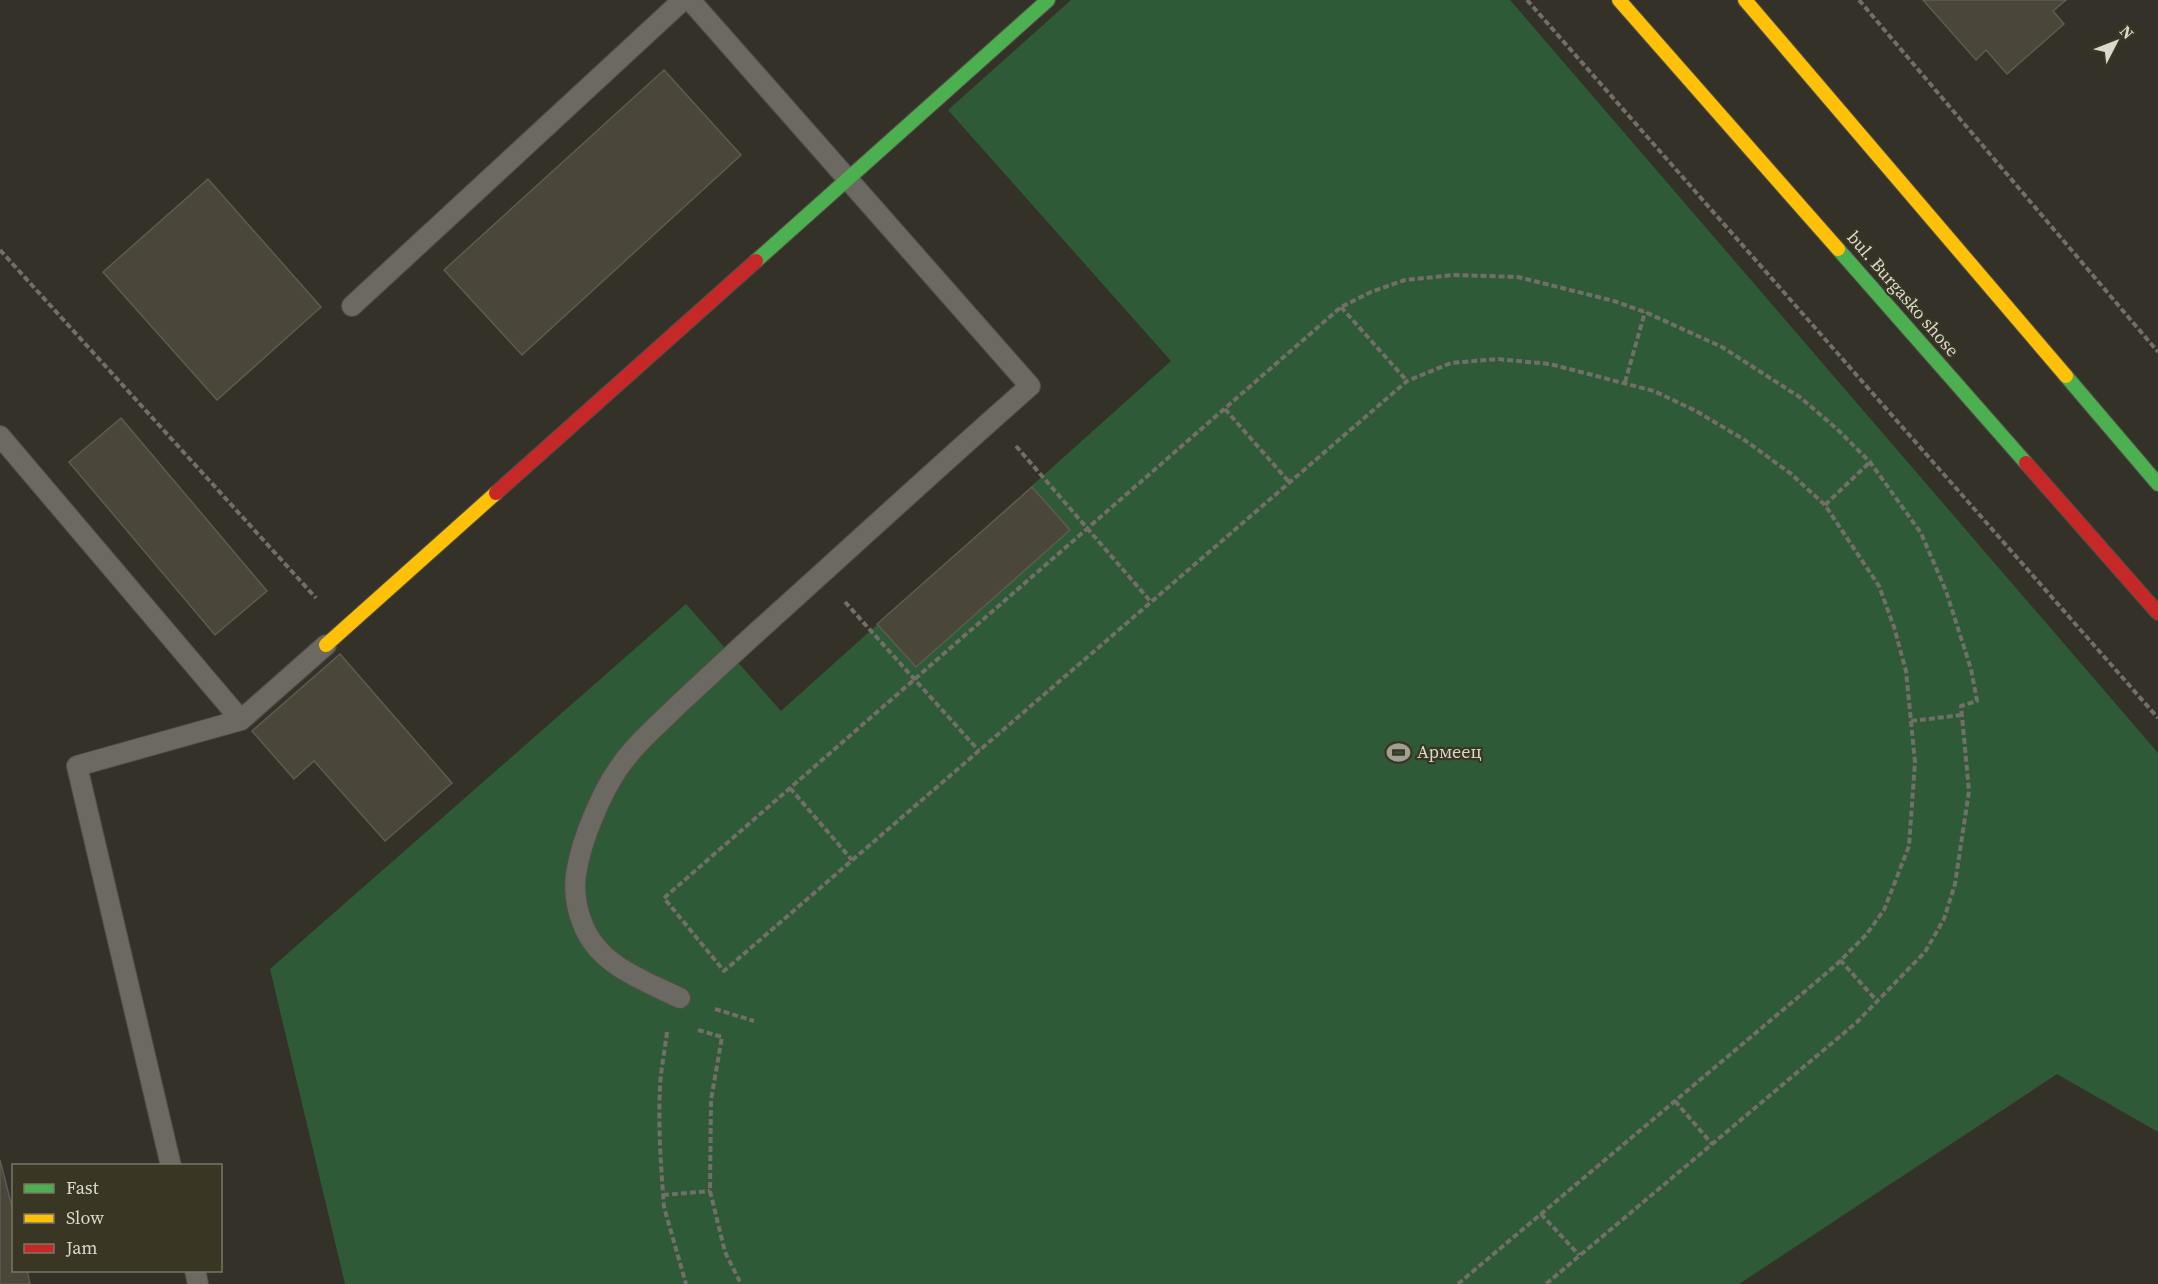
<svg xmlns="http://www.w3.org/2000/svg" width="2158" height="1284" font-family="'Source Serif 4',serif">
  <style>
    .green { fill: #2f5a38 }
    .building { fill: #4a463a; stroke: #5d5b52; stroke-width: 1.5 }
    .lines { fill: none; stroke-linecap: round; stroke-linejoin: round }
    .lane-casing { stroke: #514f47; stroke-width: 22 }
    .fast-casing { stroke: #514f47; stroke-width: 16 }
    .slow-casing { stroke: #514f47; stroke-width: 16 }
    .jam-casing { stroke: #514f47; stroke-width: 16 }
    .path { stroke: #716f68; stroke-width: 4; stroke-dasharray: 6 3; stroke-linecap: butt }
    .lane { stroke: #6b6962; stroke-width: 20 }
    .fast { stroke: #4caf50; stroke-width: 14 }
    .slow { stroke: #ffc107; stroke-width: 14 }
    .jam { stroke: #c62828; stroke-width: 14 }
    .labels { text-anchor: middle; stroke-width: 4.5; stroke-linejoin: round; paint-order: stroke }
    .street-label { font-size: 18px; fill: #dbd9ce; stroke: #393623 }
    .poi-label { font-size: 18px; fill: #dbd9ce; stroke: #393623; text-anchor: start }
  </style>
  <rect width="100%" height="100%" fill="#343228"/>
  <path class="green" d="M1071,0h439l648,753v379l-101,-58 -318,210h-1394l-75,-315 416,-365 95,107 390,-350 -223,-251z"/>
  <path class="building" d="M1923,0h143l-13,11 11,13 -57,50 -21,-24 -10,10z
    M664,70l77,85 -219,200 -78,-85z
    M208,179l113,128 -104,93 -114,-128z
    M121,418l146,173 -52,44 -146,-173z
    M1032,487l38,43 -154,137 -39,-43z
    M340,654l112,129 -67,58 -71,-80 -20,18 -42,-48z
    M0,1160l14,55v55h13l3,14h-30z"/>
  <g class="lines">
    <defs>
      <path id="lane" d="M352,306l331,-306
        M0,436l241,284 85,-75
        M680,998c-37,-18 -83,-33 -98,-76 -6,-15 -9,-36 -5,-53 5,-30 24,-75 41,-100 16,-24 39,-43 59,-63 30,-28 60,-56 90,-83 88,-79 174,-159 263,-237l-340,-386
        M171,1166l-94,-400 164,-46
        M195,1270l3,14"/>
      <path id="fast" d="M1838,249l188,214
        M756,261l292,-261
        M2066,376l92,108"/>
      <path id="slow" d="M1619,0l219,249
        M1745,0l321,376
        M326,645l170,-152"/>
      <path id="jam" d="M2026,463l132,150
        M496,493l260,-232"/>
    </defs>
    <use href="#lane" class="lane-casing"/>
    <use href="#fast" class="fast-casing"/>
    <use href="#slow" class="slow-casing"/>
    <use href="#jam" class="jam-casing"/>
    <path class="path" d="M1527,0l631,718
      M1859,0l299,352
      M0,250l316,348
      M1341,307l66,74
      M1625,382l20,-70
      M1225,409l64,73
      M1016,446l135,156
      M1825,505l45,-43
      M845,602l134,149
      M1911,721l51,-6
      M790,788l62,72
      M1840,960l37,41
      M715,1009l39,12
      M698,1030l24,7 -11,63 -1,91 15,61 16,32
      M667,1032c-2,18 -6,36 -7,55 -2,40 1,80 4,120l22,77
      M1675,1101l37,43
      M663,1195l47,-4
      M1541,1214l38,41
      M1458,1284l377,-318 31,-31 18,-25 25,-64 6,-84 -9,-91 -12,-44 -15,-41 -54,-81 -35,-32 -47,-34 -47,-28 -42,-20 -104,-27 -53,-5 -46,4 -44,18 -683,590 -60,-73 677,-591 30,-15 34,-12 49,-5 64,2 96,24 31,11 77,35 79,51 36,31 33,33 51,71 25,58 25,78 6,32 -16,5 8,85 -14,93 -11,35 -19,33 -68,70 -311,262"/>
    <use href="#lane" class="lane"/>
    <use href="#fast" class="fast"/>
    <use href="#slow" class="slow"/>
    <use href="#jam" class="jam"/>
  </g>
  <defs>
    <symbol id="stadium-bare" viewBox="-9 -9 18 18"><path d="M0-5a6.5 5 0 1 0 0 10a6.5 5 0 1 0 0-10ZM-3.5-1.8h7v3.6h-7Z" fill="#a19f94" stroke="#393623" stroke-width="2.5" paint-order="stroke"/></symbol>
  </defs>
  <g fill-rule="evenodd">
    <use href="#stadium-bare" x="1382" y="736" width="33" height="33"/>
  </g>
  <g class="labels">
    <g class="street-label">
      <text transform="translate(1903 294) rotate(49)" y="6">bul. Burgasko shose</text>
    </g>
    <g class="poi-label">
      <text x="1417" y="758">Армеец</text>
    </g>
  </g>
  <rect x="12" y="1164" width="210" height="108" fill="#393623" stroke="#7a7767" stroke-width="1.5"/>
  <rect x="24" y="1184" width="30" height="9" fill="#4caf50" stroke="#7a7767" stroke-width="1.5"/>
  <text x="66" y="1194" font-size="18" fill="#dbd9ce">Fast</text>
  <rect x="24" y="1214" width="30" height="9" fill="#ffc107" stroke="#7a7767" stroke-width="1.5"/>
  <text x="66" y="1224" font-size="18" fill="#dbd9ce">Slow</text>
  <rect x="24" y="1244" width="30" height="9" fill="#c62828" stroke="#7a7767" stroke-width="1.5"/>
  <text x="66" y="1254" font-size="18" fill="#dbd9ce">Jam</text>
  <g transform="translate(2116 42) rotate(48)" stroke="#393623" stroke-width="4.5" paint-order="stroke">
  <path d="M0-4.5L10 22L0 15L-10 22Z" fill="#dbd9ce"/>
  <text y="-9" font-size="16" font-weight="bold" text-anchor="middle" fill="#dbd9ce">N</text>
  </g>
</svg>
